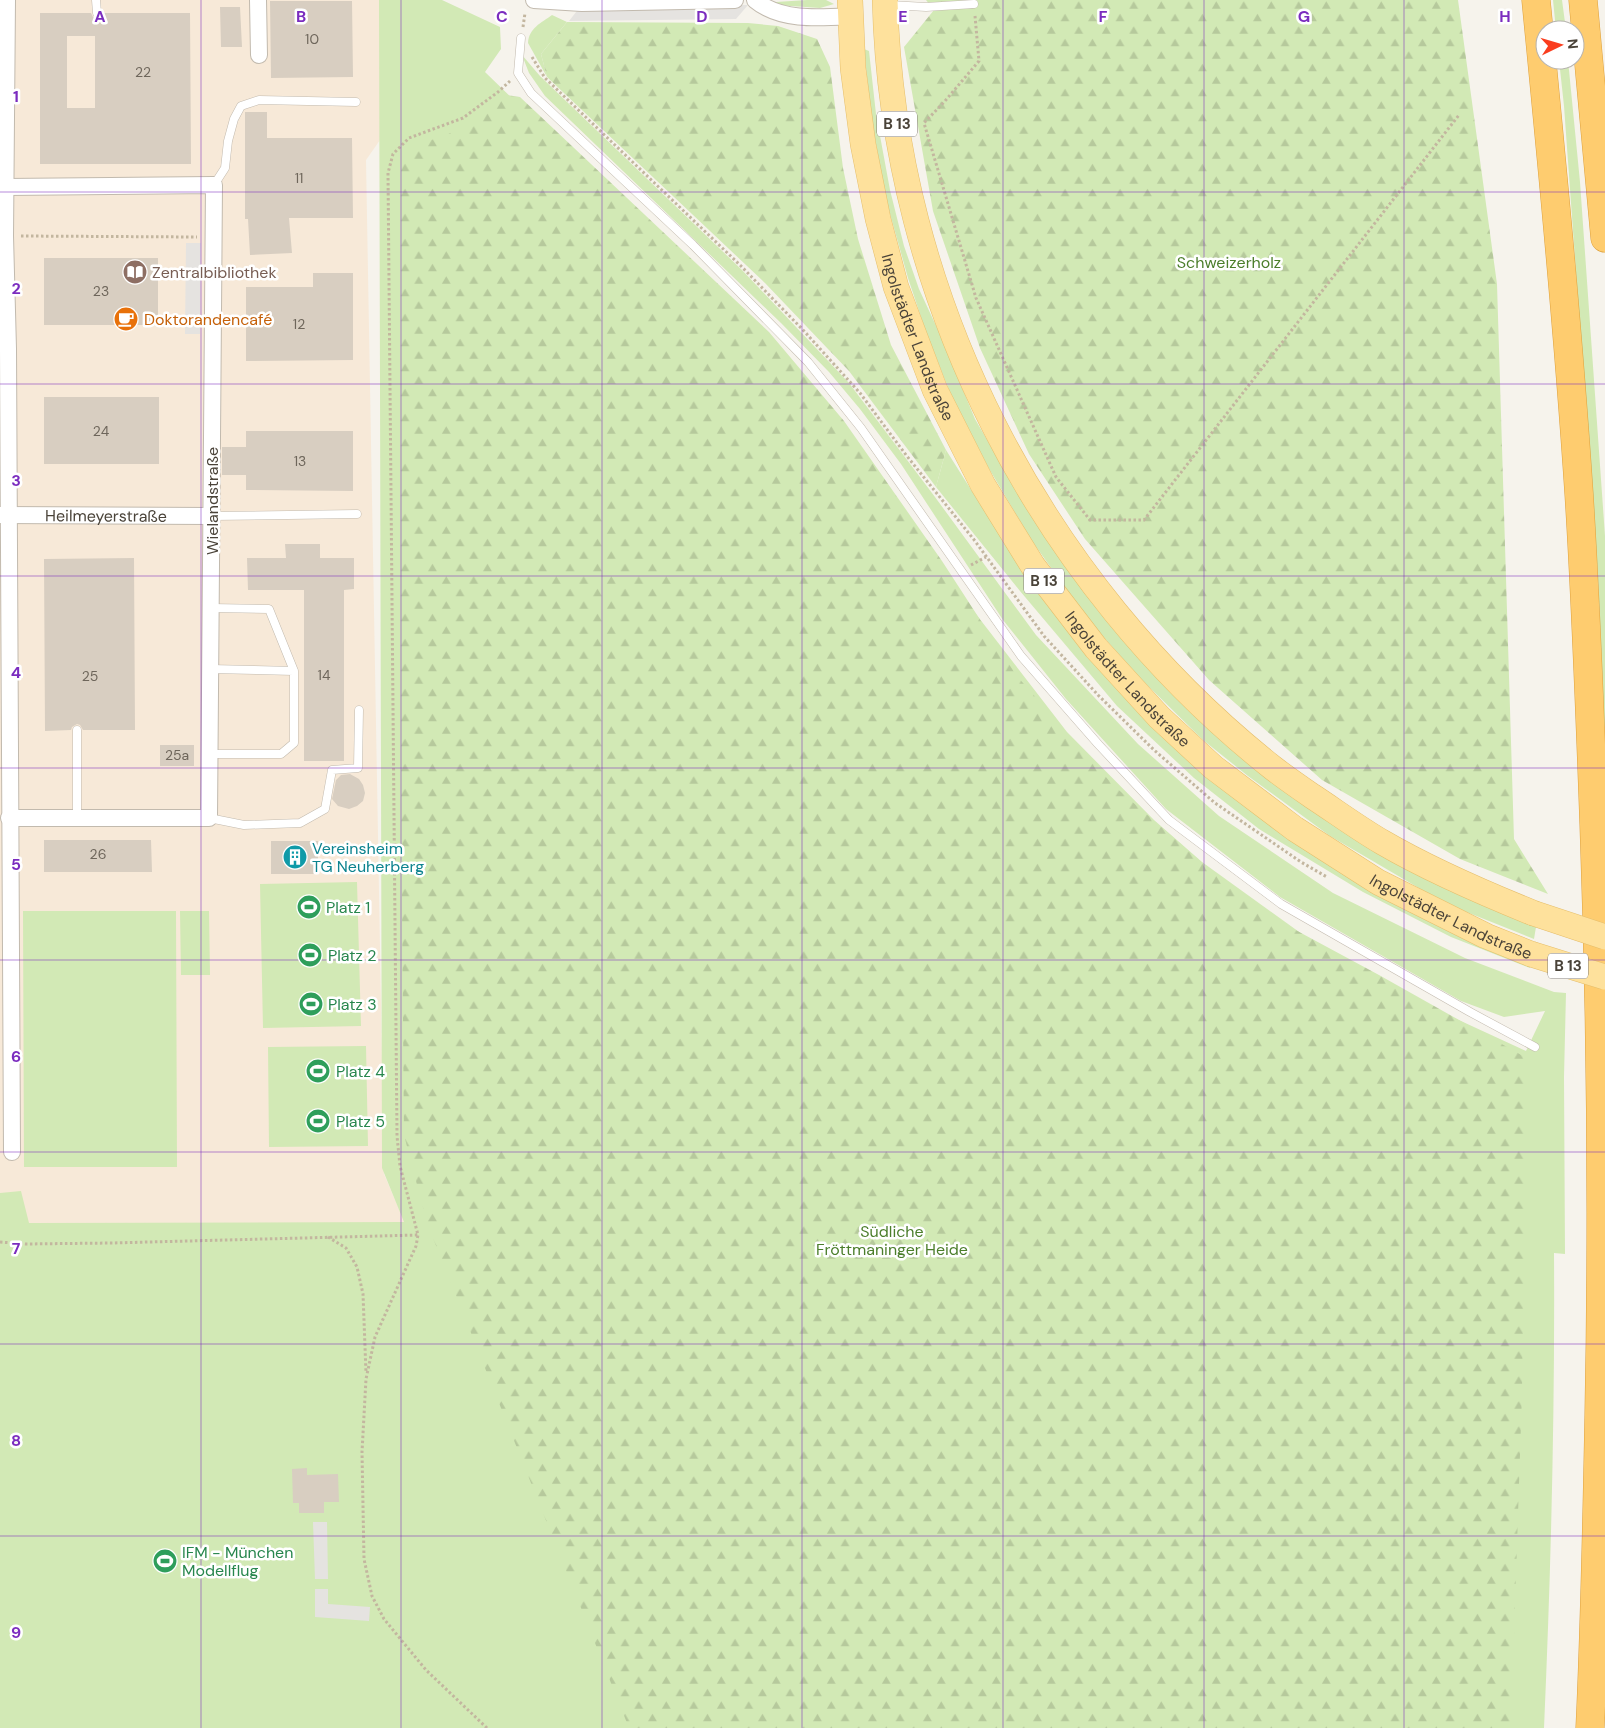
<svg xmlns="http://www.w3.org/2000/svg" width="1605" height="1728" font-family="'DM Sans',sans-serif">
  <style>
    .commercial { fill: #f7e9d8 }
    .green { fill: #d2e9b5 }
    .forest { fill: url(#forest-firs) }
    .parking { fill: #e5e3e0 }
    .building { fill: #d8cec1; fill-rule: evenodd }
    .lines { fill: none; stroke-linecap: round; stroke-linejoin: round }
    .lane-casing { stroke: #c2baae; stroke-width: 9 }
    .street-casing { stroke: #c2baae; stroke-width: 18 }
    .primary-casing { stroke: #e5be6b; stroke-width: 26 }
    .highway-casing { stroke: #dea13d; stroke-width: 29 }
    .path { stroke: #c3b69f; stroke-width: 3; stroke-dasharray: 2.5 2.5; stroke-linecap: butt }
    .lane { stroke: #fff; stroke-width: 8 }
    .street { stroke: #fff; stroke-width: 16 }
    .primary { stroke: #fee19c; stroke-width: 25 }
    .highway { stroke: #fecc6f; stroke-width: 28 }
    .primary-bridge-casing { stroke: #e5be6b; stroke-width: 26; stroke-linecap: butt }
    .primary-bridge { stroke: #fee19c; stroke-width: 25 }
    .grid { fill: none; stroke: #7b2cbf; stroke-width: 1; stroke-opacity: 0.55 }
    .labels { text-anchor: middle; stroke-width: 5; stroke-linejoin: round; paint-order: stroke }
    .number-label { font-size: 14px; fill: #6e665b }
    .shield { fill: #fff; stroke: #807b74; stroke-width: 1 }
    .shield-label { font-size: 15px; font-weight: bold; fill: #4a4339 }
    .park-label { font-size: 16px; fill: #4b7e2b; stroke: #fff }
    .education-label { font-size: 16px; fill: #785e54; stroke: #fff; text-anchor: start }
    .food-label { font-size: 16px; fill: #c56008; stroke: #fff; text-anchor: start }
    .street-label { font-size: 16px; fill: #4a4339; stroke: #fff }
    .culture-label { font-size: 16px; fill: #0d838f; stroke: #fff; text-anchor: start }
    .leisure-label { font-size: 16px; fill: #27864d; stroke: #fff; text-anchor: start }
    .grid-label { font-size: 16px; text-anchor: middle; font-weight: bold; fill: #7b2cbf; stroke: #fff; stroke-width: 5; stroke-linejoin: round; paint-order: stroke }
  </style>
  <defs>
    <pattern id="forest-firs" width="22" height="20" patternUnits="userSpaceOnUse" patternTransform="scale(1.25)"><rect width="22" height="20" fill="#d2e9b5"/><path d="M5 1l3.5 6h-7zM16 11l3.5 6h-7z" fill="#b6c99c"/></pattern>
  </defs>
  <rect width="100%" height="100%" fill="#f6f3ec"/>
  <path class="commercial" d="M0,0h406l44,40 -84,120 18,1014 21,49 -405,5z"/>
  <path class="green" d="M379,0h63l58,27 1,22 -16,23 258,249 185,231 139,180 87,88 48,42 118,85 78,45 128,59 19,-40 -41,6 -43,-16 -181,-104 -114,-88 -100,-110 -63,-79 -102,-156 -41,-55 -31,-37 -48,-49 -236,-227 -16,-23 -7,-18 18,21 202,194 107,113 86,114 101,138 102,109 81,72 114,77 132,65 89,34 12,1 -2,84 1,177 -11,-1c1,158 -3,317 -10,475h-1544v-535l21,-2 8,32 375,-1 -22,-54z
    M807,0h19l8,4 -14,4 -44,-3v-3z
    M1553,0h9l4,30h-10z
    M552,15l15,7 -26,32 6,23 -19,-34c1,-15 13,-20 24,-28z
    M864,49l5,2 7,63 14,76 14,56 15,43 19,41 37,89 54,94 70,99 75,82 59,57 126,90 177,86 -2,12 -70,-28 -40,-20 -94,-55 -82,-60 -45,-36 -65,-64 -52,-59 -54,-76 -44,-74 -37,-72 -25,-63 -18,-54 -21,-75 -15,-80z
    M1559,60h9l12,122 25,354v208l-7,-167 -34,-471z
    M946,450l82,130 59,77 116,116 327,192v3l-79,-31 -88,-45 -104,-63 -65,-51 -77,-72 -97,-115 -84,-104z
    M357,882l4,144 -98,2 -3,-144z
    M23,911h153l1,256h-153z
    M180,911h29l1,64h-29z
    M366,1046l2,100 -99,1 -1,-100z"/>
  <path class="forest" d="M926,0h532l39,284 17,555 34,55 -88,-35 -138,-79 -113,-100 -124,-141 -56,-85 -49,-106 -47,-137 -29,-164 30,-37z
    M567,22l181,1 30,3 39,13 13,28 13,101 15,71 33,106 55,105 -10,37 -87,-116 -84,-88 -218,-206 -6,-23z
    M507,95l13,2 249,235 75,89 98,140 74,114 97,110 140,122 126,68 144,81 4,23 -5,314 -11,335h-882l-202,-505 -23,-88 -8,-922 6,-53 11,-15 32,-9 31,-18z"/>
  <path class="parking" d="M748,5l-12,14 -167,2 11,-14z
    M186,243h15l-1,91h-15z
    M313,1522h14l1,57h-13z
    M315,1589h13v15l42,3 -1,14 -54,-4z"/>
  <path class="building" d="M270,1h82l1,76 -82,1z
    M220,7h20l2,40h-21z
    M40,13h51l2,4 4,2 4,-2 2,-4h87l1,151h-151zM67,36h28v72h-28z
    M245,112h22v26h85l1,80h-64l3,35 -42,2 -2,-36h-3z
    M44,258h114v67h-114z
    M313,273h40v87l-107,1v-74h67z
    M44,397h115v67h-115z
    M246,431h107v60l-107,-1v-15h-24v-28h24z
    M285,544h35v14h34v31l-10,1v171h-40v-171h-56l-1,-32h39z
    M134,558l1,172h-52l-3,-5 -3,-1 -5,3 -1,3 -26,1 -1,-172z
    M160,745h34v21h-34z
    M350,774l9,5 4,6 2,8 -2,8 -6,5 -8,3 -11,-3 -6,-7 4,-19 5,-5z
    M44,840h107l1,32h-108z
    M271,841h47v33h-47z
    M307,1468v7l31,-1 1,28h-15v11h-25v-10h-6l-1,-34z"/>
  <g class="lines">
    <defs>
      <path id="lane" d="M96,0l1,13
        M890,5l36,2 48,-3
        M521,38l-3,35 13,20 162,152 115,117 53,66 160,228 77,88 71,76 112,84 189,108 65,35
        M214,185l11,-17 3,-27 6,-22 7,-13 18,-6 97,2
        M212,516l145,-2
        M210,669l84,2 -25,-62 -58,-1
        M210,754h71l13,-11v-72
        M77,817v-87
        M209,818l35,7 56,-2 25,-14 7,-39 26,-2 1,-58"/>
      <g id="street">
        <path d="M7,0l-2,236 3,113 4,803"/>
        <path d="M258,0l1,55"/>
        <path d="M534,0l48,3 153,-3"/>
        <path d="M755,0c25,21 63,18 95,16"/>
        <path d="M6,187l208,-2 -5,633h-200"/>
        <path id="s1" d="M0,515l212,1"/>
      </g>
      <g id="primary">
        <path id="s2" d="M850,0l3,68 10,76 15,75 18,68 39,103 48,95 50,81 63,82 63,69 54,50 82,62 83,53 108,54 45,18"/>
        <path d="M885,0c7,298 156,584 388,768 13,10 26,19 39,28 23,15 46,32 70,46 48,28 99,50 151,71"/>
      </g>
      <path id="highway" d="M1536,0c16,164 32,329 43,494 7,110 11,220 15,330 7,197 9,394 5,591 -2,104 -4,209 -9,313
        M1583,0l22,238"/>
    </defs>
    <use href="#lane" class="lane-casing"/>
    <use href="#street" class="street-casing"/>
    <use href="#primary" class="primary-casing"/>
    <use href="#highway" class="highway-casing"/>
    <path class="path" d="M975,16l4,45 -34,40 -21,22 52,175 80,179 34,43h54l315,-405
      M523,27l2,-14
      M532,57l13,21 196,188 63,65 56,62 46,62 69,86 69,95 54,59 56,55 61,53 86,59 26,15
      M21,236l176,1
      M971,565l15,-8
      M328,1237l18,11 11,19 6,27 3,79
      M0,1242l25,2 86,-1 307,-8
      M487,1728l-61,-58 -42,-51 -12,-23 -8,-37 -2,-107 4,-73 9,-42 41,-91 2,-11 -18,-69 -3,-30 -9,-963 5,-19 16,-16 54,-20 35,-26 12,-11"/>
    <use href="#lane" class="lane"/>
    <use href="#street" class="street"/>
    <use href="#primary" class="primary"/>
    <use href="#highway" class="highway"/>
    <defs>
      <path id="primary-bridge" d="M1533,913l72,24
        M1531,954l74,23"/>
    </defs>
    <use href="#primary-bridge" class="primary-bridge-casing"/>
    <use href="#primary-bridge" class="primary-bridge"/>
  </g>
  <path class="grid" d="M201,0v1728M401,0v1728M602,0v1728M802,0v1728M1003,0v1728M1204,0v1728M1404,0v1728M0,192h1605M0,384h1605M0,576h1605M0,768h1605M0,960h1605M0,1152h1605M0,1344h1605M0,1536h1605"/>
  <defs>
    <symbol id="library-disc" viewBox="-11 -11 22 22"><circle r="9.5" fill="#8d6e63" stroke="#fff"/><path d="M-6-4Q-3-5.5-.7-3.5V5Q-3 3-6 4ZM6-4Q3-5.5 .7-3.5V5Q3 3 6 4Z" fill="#fff"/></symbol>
    <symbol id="cafe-disc" viewBox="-11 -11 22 22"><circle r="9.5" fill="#e8710a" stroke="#fff"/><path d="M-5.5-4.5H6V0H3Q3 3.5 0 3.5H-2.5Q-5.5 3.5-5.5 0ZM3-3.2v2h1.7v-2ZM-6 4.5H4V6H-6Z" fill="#fff"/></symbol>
    <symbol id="building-disc" viewBox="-11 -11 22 22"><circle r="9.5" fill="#0f9aa8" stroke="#fff"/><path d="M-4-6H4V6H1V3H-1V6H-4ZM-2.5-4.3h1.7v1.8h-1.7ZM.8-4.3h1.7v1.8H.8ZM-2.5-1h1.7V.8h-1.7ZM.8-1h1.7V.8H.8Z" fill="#fff"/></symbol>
    <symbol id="stadium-disc" viewBox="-11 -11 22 22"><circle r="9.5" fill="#2e9e5b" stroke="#fff"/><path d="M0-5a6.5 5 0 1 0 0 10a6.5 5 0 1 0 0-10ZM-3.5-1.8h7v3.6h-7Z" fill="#fff"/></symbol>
  </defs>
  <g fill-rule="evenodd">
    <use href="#library-disc" x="121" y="258" width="28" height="28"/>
    <use href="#cafe-disc" x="112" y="305" width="28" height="28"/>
    <use href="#building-disc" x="281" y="843" width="28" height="28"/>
    <use href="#stadium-disc" x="295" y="893" width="28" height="28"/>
    <use href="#stadium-disc" x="296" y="941" width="28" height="28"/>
    <use href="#stadium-disc" x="297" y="990" width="28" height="28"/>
    <use href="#stadium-disc" x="304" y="1057" width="28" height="28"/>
    <use href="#stadium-disc" x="304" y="1107" width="28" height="28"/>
    <use href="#stadium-disc" x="151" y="1547" width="28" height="28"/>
  </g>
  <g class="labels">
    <g class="number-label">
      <text x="312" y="44">10</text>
      <text x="143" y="77">22</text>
      <text x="299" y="183">11</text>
      <text x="101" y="296">23</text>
      <text x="299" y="329">12</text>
      <text x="101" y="436">24</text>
      <text x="300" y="466">13</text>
      <text x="324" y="680">14</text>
      <text x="90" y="681">25</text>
      <text x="177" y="760">25a</text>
      <text x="98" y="859">26</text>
    </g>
    <g class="shield">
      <rect x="877" y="111.5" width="40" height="25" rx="4"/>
      <rect x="1024" y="568.5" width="40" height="25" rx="4"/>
      <rect x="1548" y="953.5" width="40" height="25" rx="4"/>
    </g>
    <g class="shield-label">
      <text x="897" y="129">B 13</text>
      <text x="1044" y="586">B 13</text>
      <text x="1568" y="971">B 13</text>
    </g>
    <g class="park-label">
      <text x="1229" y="268">Schweizerholz</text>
      <text x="892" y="1237">Südliche<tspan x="892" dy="18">Fröttmaninger Heide</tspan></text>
    </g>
    <g class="education-label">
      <text x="152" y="278">Zentralbibliothek</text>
    </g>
    <g class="food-label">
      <text x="144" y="325">Doktorandencafé</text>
    </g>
    <g class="street-label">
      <text dy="6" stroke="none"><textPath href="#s2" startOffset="346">Ingolstädter Landstraße</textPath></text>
      <text transform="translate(212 501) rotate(-90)" y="6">Wielandstraße</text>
      <text dy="6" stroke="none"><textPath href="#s1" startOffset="106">Heilmeyerstraße</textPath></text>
      <text dy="6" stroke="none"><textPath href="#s2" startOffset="751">Ingolstädter Landstraße</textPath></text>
      <text dy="6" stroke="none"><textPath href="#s2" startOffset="1156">Ingolstädter Landstraße</textPath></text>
    </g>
    <g class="culture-label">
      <text x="312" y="854">Vereinsheim<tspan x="312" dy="18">TG Neuherberg</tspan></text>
    </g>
    <g class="leisure-label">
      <text x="326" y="913">Platz 1</text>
      <text x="328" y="961">Platz 2</text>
      <text x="328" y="1010">Platz 3</text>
      <text x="336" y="1077">Platz 4</text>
      <text x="336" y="1127">Platz 5</text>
      <text x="182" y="1558">IFM - München<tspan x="182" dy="18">Modellflug</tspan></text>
    </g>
  </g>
  <g class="grid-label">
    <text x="100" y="22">A</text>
    <text x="301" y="22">B</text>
    <text x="502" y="22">C</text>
    <text x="702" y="22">D</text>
    <text x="903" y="22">E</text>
    <text x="1103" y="22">F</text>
    <text x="1304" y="22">G</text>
    <text x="1505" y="22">H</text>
    <text x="16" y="102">1</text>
    <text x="16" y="294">2</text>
    <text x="16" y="486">3</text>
    <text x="16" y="678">4</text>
    <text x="16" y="870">5</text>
    <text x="16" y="1062">6</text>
    <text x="16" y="1254">7</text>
    <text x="16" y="1446">8</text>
    <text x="16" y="1638">9</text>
  </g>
  <g transform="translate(1560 45) rotate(85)"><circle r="24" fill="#ffffff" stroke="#b7b4b0"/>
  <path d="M0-4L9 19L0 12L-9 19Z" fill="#fa3d1e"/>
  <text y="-8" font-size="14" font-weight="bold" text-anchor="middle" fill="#4a4339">N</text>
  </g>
</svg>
